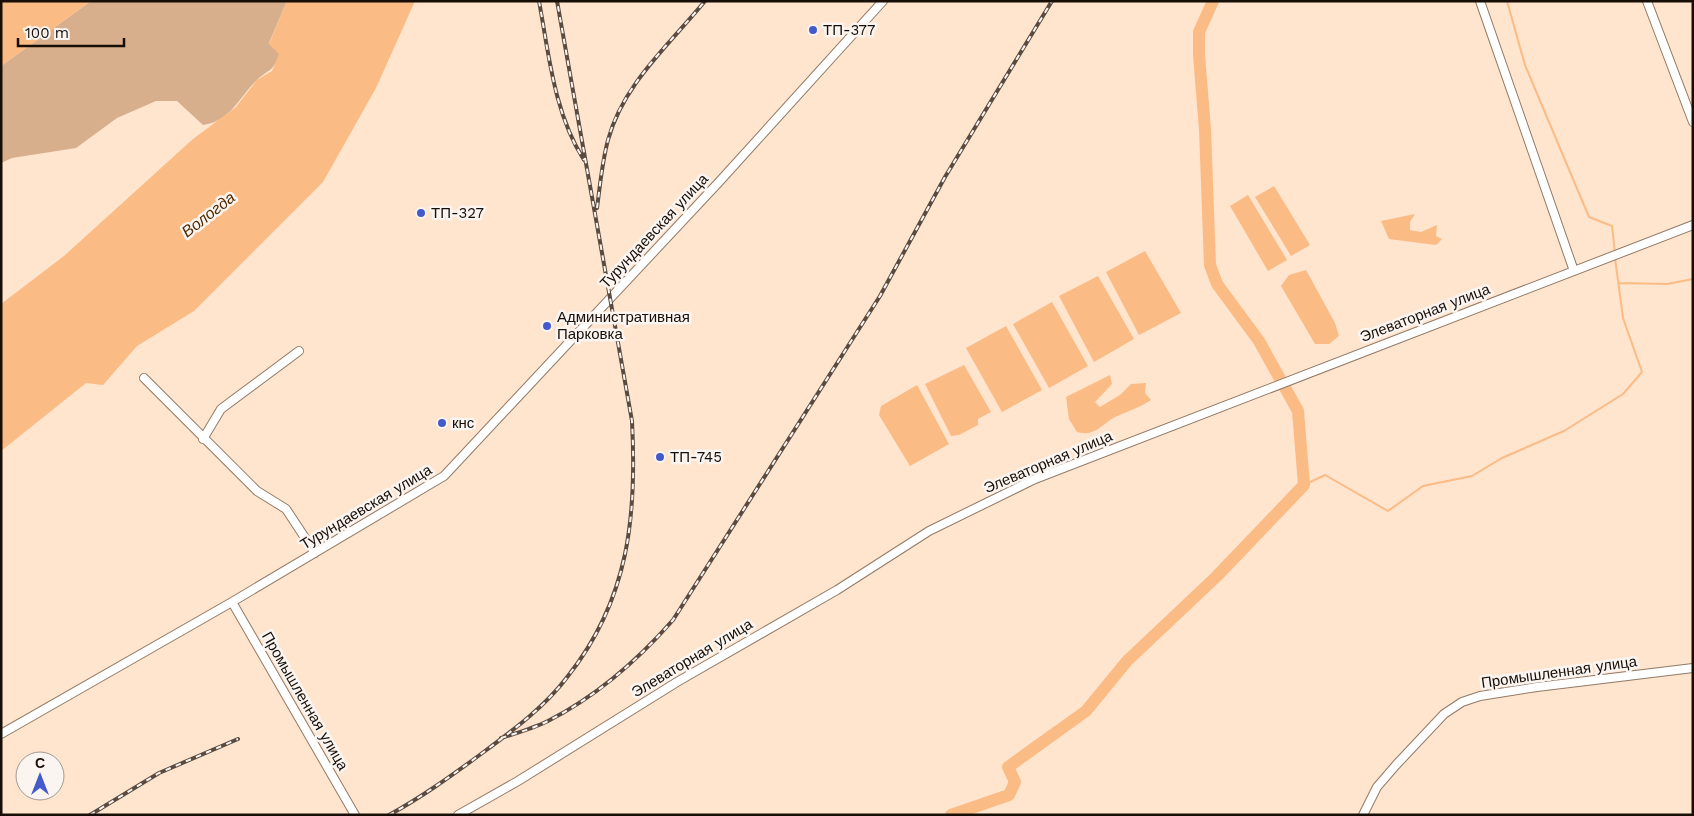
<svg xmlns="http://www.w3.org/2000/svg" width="1694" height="816" font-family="'Work Sans',sans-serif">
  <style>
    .green { fill: #d8af8d }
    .water { fill: #fbbb85 }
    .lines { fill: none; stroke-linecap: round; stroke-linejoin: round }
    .stream { stroke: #fbbb85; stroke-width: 2 }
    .river { stroke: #fbbb85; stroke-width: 12 }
    .street-casing { stroke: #927a66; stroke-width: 10 }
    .street { stroke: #fff; stroke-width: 8 }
    .rail-casing { stroke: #594b40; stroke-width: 4 }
    .rail { stroke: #fbf5f1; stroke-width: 2; stroke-dasharray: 5.5; stroke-linecap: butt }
    .poi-dot { fill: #4359cc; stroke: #fbf5f1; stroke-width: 2 }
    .labels { text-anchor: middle; stroke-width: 5; stroke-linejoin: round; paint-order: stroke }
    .poi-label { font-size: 15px; fill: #170e07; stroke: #fbf5f1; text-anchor: start }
    .street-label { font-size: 15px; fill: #170e07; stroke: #fbf5f1 }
    .water-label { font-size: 16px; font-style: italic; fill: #522a00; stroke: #fbf5f1 }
  </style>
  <rect width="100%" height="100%" fill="#ffe4ce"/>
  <path class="green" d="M91,1h196l-18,42 11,11c-9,20 -9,13 -23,26 -18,17 -26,41 -54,45l-26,-24h-21l-39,17 -41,30 -64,10 -11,5v-97z"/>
  <path class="water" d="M1,1h90l-90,65z
    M287,1h128l-39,87 -53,94 -129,129 -57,35 -34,39 -17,-2 -85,68v-147l63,-48 129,-117 43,-32 21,-27 15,-9 7,-17 -10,-10z
    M1274,186l36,59 -19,11 -36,-59z
    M1248,195l39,65 -19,11 -38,-65z
    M1415,214l-5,8v8l11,2 16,-7 -1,11 6,3 -6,6 -47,-6 -8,-18z
    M1145,251l36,62 -42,22 -33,-63z
    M1306,270l29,53 4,13 -10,8h-14l-34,-58 8,-11z
    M1098,276l36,63 -40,23 -35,-66z
    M1052,302l36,64 -39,22 -36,-64z
    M1006,326l36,64 -40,22 -36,-64z
    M964,365l27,47 -13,7v6l-19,10 -8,1 -26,-52z
    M1110,375l2,9 -17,18 5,5 20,-12 11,-11 15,-1 -1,10 6,7c-12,8 -23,11 -36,17 -14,8 -20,20 -38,15l-8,-13 -3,-22z
    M917,385l32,59 -39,22 -31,-51 2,-9z"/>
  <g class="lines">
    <path class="stream" d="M1507,1l18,64 64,152 23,9 3,27
      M1619,283l48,1 26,-5
      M1304,485l21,-10 63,36 35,-25 49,-10 30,-18 62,-27 59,-37 19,-22 -19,-54 -8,-60"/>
    <path class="river" d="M951,815l58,-20 6,-13 -7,-15 78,-56 41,-50 90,-85 87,-91 -6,-74 -39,-70 -42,-57 -7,-19 -5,-136 -6,-74v-23l14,-31"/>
    <defs>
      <path id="street" d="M1480,1l94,270
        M1647,1l46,121
        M144,378l113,113 29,18 29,44
        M203,439l18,-30 78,-58
        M232,602l123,213
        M1,734l231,-132 212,-126 275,-294 164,-181
        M458,815l60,-34 159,-99 160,-92 92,-59 106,-52 658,-254
        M1363,815l14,-28 19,-22 48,-51 18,-12 18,-6 57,-9 156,-19"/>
    </defs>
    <use href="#street" class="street-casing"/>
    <use href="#street" class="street"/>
    <defs>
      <path id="rail" d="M539,1c10,54 15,112 45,159
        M597,208c3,-22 5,-46 11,-68 15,-56 62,-96 97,-139
        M501,738c16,-5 33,-10 47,-17 49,-25 89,-60 125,-101l207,-324 65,-119 107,-176
        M90,815l69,-42 79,-34
        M389,815c33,-18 62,-39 92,-61 31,-23 64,-47 87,-78 61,-77 69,-160 64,-255l-75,-420"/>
    </defs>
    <use href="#rail" class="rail-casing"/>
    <use href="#rail" class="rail"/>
  </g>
  <g class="poi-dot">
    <circle cx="813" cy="30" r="5"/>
    <circle cx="421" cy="213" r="5"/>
    <circle cx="547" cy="326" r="5"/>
    <circle cx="442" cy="423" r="5"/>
    <circle cx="660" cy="457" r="5"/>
  </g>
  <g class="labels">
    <g class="poi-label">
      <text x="823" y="35">ТП-377</text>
      <text x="431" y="218">ТП-327</text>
      <text x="557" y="322">Административная<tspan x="557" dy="17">Парковка</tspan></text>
      <text x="452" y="428">кнс</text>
      <text x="670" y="462">ТП-745</text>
    </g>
    <g class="street-label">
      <text transform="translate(654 231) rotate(-47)" y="5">Турундаевская улица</text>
      <text transform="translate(1425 313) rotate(-21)" y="5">Элеваторная улица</text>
      <text transform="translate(1048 462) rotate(-23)" y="5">Элеваторная улица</text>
      <text transform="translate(366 507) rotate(-31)" y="5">Турундаевская улица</text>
      <text transform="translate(692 658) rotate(-31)" y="5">Элеваторная улица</text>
      <text transform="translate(1559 672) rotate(-8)" y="5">Промышленная улица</text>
      <text transform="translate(305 701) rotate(60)" y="5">Промышленная улица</text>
    </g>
    <g class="water-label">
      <text transform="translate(208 214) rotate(-38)" y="6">Вологда</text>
    </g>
  </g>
  <rect width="1694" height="816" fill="none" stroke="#170e07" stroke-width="5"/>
  <g transform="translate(40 776)"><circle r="24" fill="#fbf5f1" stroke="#a09993"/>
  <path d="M0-4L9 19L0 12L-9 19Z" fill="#4359cc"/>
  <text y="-8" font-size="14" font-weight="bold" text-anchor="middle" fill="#170e07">С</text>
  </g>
  <path d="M18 38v8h106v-8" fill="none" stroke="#170e07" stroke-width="2.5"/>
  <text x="25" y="38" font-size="15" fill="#170e07" stroke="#fbf5f1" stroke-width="4" paint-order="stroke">100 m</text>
</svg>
